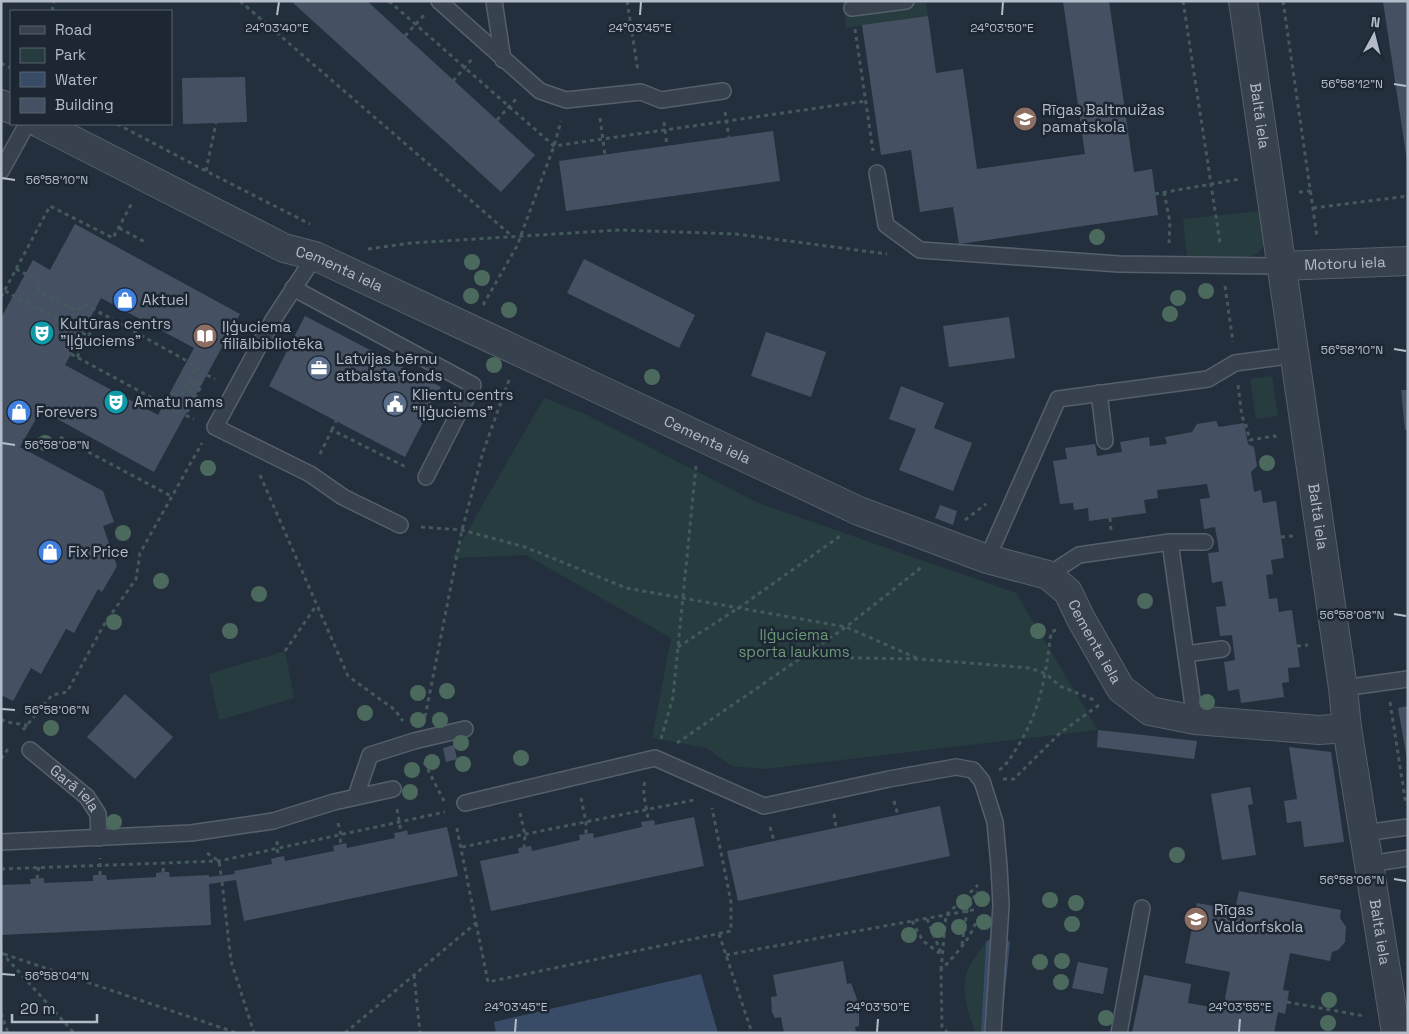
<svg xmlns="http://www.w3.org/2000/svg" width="1409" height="1034" font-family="'Space Grotesk',sans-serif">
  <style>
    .green { fill: #263c3f }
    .water { fill: #394c67 }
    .building { fill: #455162; fill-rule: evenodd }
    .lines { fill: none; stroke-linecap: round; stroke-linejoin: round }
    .service-casing { stroke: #565f6c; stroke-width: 18 }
    .minor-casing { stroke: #565f6c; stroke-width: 30 }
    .path { stroke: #44595c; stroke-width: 3; stroke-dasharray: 4 4; stroke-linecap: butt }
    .service { stroke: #38414e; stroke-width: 15 }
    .minor { stroke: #38414e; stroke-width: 28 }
    .tree { fill: #4b6a5d }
    .ticks { fill: none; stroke: #b4bcc9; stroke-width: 2 }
    .labels { text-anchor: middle; stroke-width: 5; stroke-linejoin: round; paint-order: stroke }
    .poi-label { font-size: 15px; fill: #b4bcc9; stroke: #1d2633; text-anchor: start }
    .street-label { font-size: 15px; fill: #b4bcc9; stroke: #1d2633 }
    .park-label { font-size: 15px; fill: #6b9a76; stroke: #1d2633 }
    .ticks-label { font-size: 12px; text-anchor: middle; fill: #b4bcc9; stroke: #1d2633; stroke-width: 5; stroke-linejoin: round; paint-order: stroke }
  </style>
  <rect width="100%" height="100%" fill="#242f3e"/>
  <path class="green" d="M843,1h83l2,15 -82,12z
    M1261,211c2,18 11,42 -13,46h-61l-4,-38z
    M1272,376l6,40 -22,3 -6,-40z
    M544,398l43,17 171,88 258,90 82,137 -333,39 -34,-3 -24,-18 -55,-10 19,-100 -145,-83 -74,3z
    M285,651l9,47 -75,22 -10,-46z
    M986,942l-5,91h-5c-8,-17 -15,-42 -9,-61 3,-10 13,-21 19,-30z"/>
  <path class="water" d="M999,932l11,10 -9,91h-20l5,-91z
    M701,974l17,59h-222l-2,-11z"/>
  <path class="building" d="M291,1h76l168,154 -34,37z
    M1063,1h46l25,171 18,-3 6,46 -199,29 -6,-37 -33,5 -9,-62 -30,5 -19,-130 66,-9 8,57 27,-4 14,100 108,-15z
    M1383,1h25v160h-1z
    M245,77l2,45 -64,2 -1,-46z
    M773,131l7,50 -214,30 -7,-50z
    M75,224l165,90 -86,158 -113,-62 -21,37 83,44 11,31 -11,4 14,40 -15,26 -4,-3 -24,44 -8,-4 -25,45 -10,-6 -18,33 -12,-6v-377l32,-58 17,10zM101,298l93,50 -36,67 -93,-50z
    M584,259l111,56 -16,33 -112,-55z
    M305,316l136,71 -36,70 -136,-71z
    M1009,317l6,41 -66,9 -6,-41z
    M766,332l60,20 -15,45 -60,-21z
    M901,386l43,17 -10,25 38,15 -19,48 -54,-21 17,-41 -27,-10z
    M1401,390h7v40h-3z
    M1216,421l3,6 25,-4 4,21 6,3 3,19 -6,6 3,20 7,-2 2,13 13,-2 8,57 -13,2 2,14 -7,1 3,24 8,-1 2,14 13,-2 8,57 -12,1 1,14 -7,1 2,14 -43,6 -2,-14 -11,2 -4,-29 11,-2 -3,-25 -12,1 -4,-29 10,-1 -4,-25 -10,2 -4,-30 11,-1 -1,-8 -3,-17 -11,2 -4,-30 10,-1 -3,-14 -50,6 1,8 -14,2 2,13 -57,8 -1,-13 -14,2 -1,-7 -13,1 -7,-43 14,-2 -2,-11 30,-4 2,12 25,-4 -2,-10 29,-5 1,9 17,-2 -2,-7 27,-5 5,-8z
    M940,505l17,6 -4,14 -18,-7z
    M125,694l48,43 -38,42 -48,-42z
    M1408,706v52l-1,1 -9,-51z
    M1098,730l99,11 -3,18 -97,-12z
    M454,745l3,14 -11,3 -3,-14z
    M1289,747l42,5 13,90 -40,5 -3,-26 -14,2 -3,-22 13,-2z
    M1250,787l3,17 -5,1 8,50 -34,5 -11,-66z
    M940,806l10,50 -212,45 -11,-50z
    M694,817l10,49 -213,45 -11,-50 39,-8 -1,-5 6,-1 7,-1 1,5 48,-11 -1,-5 14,-2 1,5 48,-11 -1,-5 13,-2 1,5z
    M447,827l11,49 -214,45 -8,-41 -27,4 2,41 -210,10v-50l30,-1 -1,-5 14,-1v5l49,-2v-6h13l1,5 49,-3v-4l7,-1h6l1,5 39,-2v2l26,-3 -1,-3 38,-7 -1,-5 13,-3 1,5 49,-10 -1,-5 13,-3 1,5 48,-10 -1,-5 7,-1 6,-2 1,5z
    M1239,891l102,19 -1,8 6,9 -1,15 -7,8 -6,2 -2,9 -40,-8 -7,37 6,1 -4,23 -7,-2 -4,21h-142l12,-58 47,9 -3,19 35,6 7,-37 -45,-9 12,-60 38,7z
    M843,961l4,23 4,-1 8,22v21l-4,1 1,6h-72l-3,-16 -6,1 -3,-6 -1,-15 6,-1 -4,-21z
    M1078,962l30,6 -5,26 -31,-6z"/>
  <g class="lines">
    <defs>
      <g id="service">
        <path d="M439,1l101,90 26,9 75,-8 20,8 62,-9"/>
        <path d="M494,1l9,59"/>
        <path d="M852,8l54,-7"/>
        <path d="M1,171l26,-47"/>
        <path d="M877,173l9,52 34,25 199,14 162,2"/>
        <path d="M315,256l-42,64 -58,107 95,47 33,23 57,28"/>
        <path d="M293,288l180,97 -47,92"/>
        <path d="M1099,393l6,48"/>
        <path d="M1170,542h35"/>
        <path d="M987,559l71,-160 150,-20 27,-16 60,-8"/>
        <path d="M1048,575l31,-20 91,-13 25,178"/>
        <path d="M1186,654l36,-5"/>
        <path d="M1343,688l65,-9"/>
        <path id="s1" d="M30,750l57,47 11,17 1,24"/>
        <path d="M356,796l14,-41 44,-14 51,-12"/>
        <path d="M465,803l190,-45 109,48 125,-27 67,-12 17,3 9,11 13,41 4,44 2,39 -8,128"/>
        <path d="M1364,833l44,-6"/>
        <path d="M1,842l190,-9 82,-12 61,-19 59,-13"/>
        <path d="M1369,864l39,-6"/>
        <path d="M1119,1033l23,-125"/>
      </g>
      <g id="minor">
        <path id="s2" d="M1243,1l100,687 4,40 49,305"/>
        <path d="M1,104l10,5"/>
        <path id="s3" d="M41,124l243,124 31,8 544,255 128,48 61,16 20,17 13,27 40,70 29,22 45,9 124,10 28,-2"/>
        <path id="s4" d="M1281,266l127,-5"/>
      </g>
    </defs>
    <use href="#service" class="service-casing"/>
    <use href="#minor" class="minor-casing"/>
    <path class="path" d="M240,1l272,235
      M389,1l165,145 312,-45
      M627,1l11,70
      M1183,1l37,242
      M1283,1l34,236
      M52,11l2,-10
      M855,29l18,122
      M405,36l19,-21
      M1,63l10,5
      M453,81l19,-22
      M725,112l4,25
      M600,118l5,37
      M497,120l20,-22
      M664,122l3,24
      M117,124l89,47 104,53
      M206,171l10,-48
      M1164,192l6,30 -1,21
      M1299,192l12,-1
      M1155,194l85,-15
      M1313,208l95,-12
      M119,228l26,14
      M368,249l43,-6 209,-13 116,4 151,20
      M16,269l23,12v10l37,20 10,-6 6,3 95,53 15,12
      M1225,286l8,56
      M5,291l83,45
      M1,297l49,-91 63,32 20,-37
      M483,305l34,-59 37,-100 7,-25
      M71,354l107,58 18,-31 6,4 -17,30 9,4
      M77,357l24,-44
      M207,375l8,4
      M1238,385l4,32 3,5 5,18 25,-4 1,4
      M174,409l21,-40
      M332,430l4,-9
      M60,437l111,59
      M320,454l12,-24 76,38
      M260,475l88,201 47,34 8,11
      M1110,518l1,12
      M965,520l21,-16
      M421,527l41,3 63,17 101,41 220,39 73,32
      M1281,537l12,-1
      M1297,646l11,-1
      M678,647l62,-40 103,-73
      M285,651l31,-45
      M802,657l117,2 111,9 16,6 14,12 34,14
      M1390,702l16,103
      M425,717l37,-187 21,-78 27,-75
      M1,719l6,3 19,3v2
      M23,730l29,-35 15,-3 38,-69 31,-44 4,-26 62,-110
      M661,739l12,-42 23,-231
      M677,743l169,-116 77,-61
      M1,759l7,-10
      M424,762l20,39
      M999,770c9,-6 13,-15 19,-24 23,-37 28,-72 33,-114l5,-2
      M1003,779h11l46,-46 39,-28
      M645,782c-4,12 3,27 3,39
      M581,798l5,24v12
      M894,801l4,14
      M397,809l4,23
      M520,813l5,22 -1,12
      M834,814l2,14
      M338,823l3,12 -1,10
      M770,827l4,14
      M277,841l1,17
      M462,847l232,-47
      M207,853l12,8 2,14
      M1,869l218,-8 226,-49
      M163,872l1,-10
      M100,875v-17
      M37,879l2,-13
      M222,882l9,79 23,72
      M927,919l15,36
      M912,921l11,20 19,14
      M476,923l12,59 243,-51v-29l-19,-94
      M719,934l33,99
      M962,945l5,-34 10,-20
      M1,952l73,81
      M4,954l233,79
      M726,955l252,-46
      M941,970l5,-55 32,-30
      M414,975l6,58
      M1287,1002l77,14
      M1,1013l7,20
      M345,1033l131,-110 -20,-99
      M948,1033l-6,-6 -1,-57c13,-14 28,-29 35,-48"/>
    <use href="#service" class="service"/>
    <use href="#minor" class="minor"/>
  </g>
  <g class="tree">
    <circle cx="1097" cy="237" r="8"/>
    <circle cx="472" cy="262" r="8"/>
    <circle cx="482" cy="278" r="8"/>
    <circle cx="1206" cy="291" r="8"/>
    <circle cx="471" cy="296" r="8"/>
    <circle cx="1178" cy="298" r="8"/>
    <circle cx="509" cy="310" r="8"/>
    <circle cx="1170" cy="314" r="8"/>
    <circle cx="494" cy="365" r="8"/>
    <circle cx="652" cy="377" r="8"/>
    <circle cx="45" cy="443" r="8"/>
    <circle cx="1267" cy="463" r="8"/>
    <circle cx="208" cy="468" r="8"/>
    <circle cx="123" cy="533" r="8"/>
    <circle cx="161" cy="581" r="8"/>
    <circle cx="259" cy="594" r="8"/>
    <circle cx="1145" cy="601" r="8"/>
    <circle cx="114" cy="622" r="8"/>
    <circle cx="230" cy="631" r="8"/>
    <circle cx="1038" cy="631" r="8"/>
    <circle cx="447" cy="691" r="8"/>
    <circle cx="418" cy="693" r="8"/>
    <circle cx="1207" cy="702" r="8"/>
    <circle cx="365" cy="713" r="8"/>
    <circle cx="418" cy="720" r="8"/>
    <circle cx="440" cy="720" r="8"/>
    <circle cx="51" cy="728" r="8"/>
    <circle cx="461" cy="743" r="8"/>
    <circle cx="521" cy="758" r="8"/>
    <circle cx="432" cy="762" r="8"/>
    <circle cx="463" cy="764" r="8"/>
    <circle cx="412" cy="770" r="8"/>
    <circle cx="410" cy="792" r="8"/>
    <circle cx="114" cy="822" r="8"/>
    <circle cx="1177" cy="855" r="8"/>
    <circle cx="982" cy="899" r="8"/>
    <circle cx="1050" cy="900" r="8"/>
    <circle cx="964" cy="902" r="8"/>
    <circle cx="1076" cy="903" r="8"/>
    <circle cx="984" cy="922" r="8"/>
    <circle cx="1072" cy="924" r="8"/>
    <circle cx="959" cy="927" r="8"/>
    <circle cx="938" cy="930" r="8"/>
    <circle cx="909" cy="935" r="8"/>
    <circle cx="1062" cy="961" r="8"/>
    <circle cx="1040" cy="962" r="8"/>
    <circle cx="1061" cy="982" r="8"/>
    <circle cx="1329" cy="1000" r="8"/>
    <circle cx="1106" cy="1018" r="8"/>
    <circle cx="1328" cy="1023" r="8"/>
  </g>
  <path class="ticks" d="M277,15l2,-13M640,15l1,-13M1002,15l1,-13M1394,84l12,2M2,178l13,2M1394,349l12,2M2,443l13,2M1394,614l12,2M2,709l13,1M1394,879l12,2M2,974l13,1M515,1032l1,-13M877,1032l1,-13M1239,1032l1,-13"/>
  <defs>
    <symbol id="school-disc" viewBox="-11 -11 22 22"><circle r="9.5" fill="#8d6e63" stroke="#1d2633"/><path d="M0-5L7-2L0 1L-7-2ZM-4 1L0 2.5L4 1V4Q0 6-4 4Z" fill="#fff"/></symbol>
    <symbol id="shop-disc" viewBox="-11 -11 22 22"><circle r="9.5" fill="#3f7fe0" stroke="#1d2633"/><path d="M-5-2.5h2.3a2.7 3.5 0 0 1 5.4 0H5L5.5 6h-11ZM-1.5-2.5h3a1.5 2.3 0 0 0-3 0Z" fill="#fff"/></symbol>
    <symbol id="theatre-disc" viewBox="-11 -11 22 22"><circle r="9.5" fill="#0f9aa8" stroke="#1d2633"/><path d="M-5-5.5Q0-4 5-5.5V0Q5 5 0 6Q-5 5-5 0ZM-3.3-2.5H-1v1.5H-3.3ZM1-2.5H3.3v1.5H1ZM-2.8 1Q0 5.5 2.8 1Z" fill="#fff"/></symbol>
    <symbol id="library-disc" viewBox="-11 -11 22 22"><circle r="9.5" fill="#8d6e63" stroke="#1d2633"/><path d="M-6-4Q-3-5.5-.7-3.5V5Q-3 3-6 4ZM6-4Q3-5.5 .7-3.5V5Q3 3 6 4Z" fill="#fff"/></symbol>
    <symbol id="office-disc" viewBox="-11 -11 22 22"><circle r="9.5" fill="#5c6f8a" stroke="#1d2633"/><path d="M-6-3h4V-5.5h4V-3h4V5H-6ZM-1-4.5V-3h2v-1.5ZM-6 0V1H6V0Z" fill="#fff"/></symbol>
    <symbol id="civic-disc" viewBox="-11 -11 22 22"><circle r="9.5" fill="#5c6f8a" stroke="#1d2633"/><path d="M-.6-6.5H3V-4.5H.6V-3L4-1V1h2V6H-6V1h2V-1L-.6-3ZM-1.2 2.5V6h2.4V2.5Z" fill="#fff"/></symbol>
  </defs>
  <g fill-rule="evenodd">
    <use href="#school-disc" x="1011" y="105" width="28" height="28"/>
    <use href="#shop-disc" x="111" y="286" width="28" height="28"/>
    <use href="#theatre-disc" x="28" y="319" width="28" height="28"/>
    <use href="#library-disc" x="191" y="322" width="28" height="28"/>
    <use href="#office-disc" x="305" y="354" width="28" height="28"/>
    <use href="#theatre-disc" x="102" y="388" width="28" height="28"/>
    <use href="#civic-disc" x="381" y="390" width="28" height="28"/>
    <use href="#shop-disc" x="5" y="398" width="28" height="28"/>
    <use href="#shop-disc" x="36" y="538" width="28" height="28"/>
    <use href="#school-disc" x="1182" y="905" width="28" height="28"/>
  </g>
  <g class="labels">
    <g class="poi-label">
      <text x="1042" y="115">Rīgas Baltmuižas<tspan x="1042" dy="17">pamatskola</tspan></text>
      <text x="142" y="305">Aktuel</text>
      <text x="60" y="329">Kultūras centrs<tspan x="60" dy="17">"Iļģuciems"</tspan></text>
      <text x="222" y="332">Iļģuciema<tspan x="222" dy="17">filiālbibliotēka</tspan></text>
      <text x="336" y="364">Latvijas bērnu<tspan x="336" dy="17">atbalsta fonds</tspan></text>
      <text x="412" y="400">Klientu centrs<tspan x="412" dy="17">"Iļģuciems"</tspan></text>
      <text x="134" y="407">Amatu nams</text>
      <text x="36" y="417">Forevers</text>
      <text x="68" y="557">Fix Price</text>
      <text x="1214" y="915">Rīgas<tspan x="1214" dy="17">Valdorfskola</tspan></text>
    </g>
    <g class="street-label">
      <text dy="5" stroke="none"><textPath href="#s2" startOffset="116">Baltā iela</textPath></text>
      <text dy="5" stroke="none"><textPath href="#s4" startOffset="64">Motoru iela</textPath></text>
      <text dy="5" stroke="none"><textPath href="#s3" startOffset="332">Cementa iela</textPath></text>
      <text dy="5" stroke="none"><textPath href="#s3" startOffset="738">Cementa iela</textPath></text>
      <text dy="5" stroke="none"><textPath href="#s2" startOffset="521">Baltā iela</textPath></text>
      <text dy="5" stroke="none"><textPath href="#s3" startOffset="1188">Cementa iela</textPath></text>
      <text dy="5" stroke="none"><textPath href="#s1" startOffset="59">Garā iela</textPath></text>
      <text dy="5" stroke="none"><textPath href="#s2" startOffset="941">Baltā iela</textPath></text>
    </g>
    <g class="park-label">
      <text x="794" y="640">Iļģuciema<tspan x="794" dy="17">sporta laukums</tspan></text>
    </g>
  </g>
  <g class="ticks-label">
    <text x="277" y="32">24°03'40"E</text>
    <text x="640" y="32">24°03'45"E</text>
    <text x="1002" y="32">24°03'50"E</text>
    <text x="1352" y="88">56°58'12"N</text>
    <text x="57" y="184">56°58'10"N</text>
    <text x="1352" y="354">56°58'10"N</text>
    <text x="57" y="449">56°58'08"N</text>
    <text x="1352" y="619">56°58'08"N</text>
    <text x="57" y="714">56°58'06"N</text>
    <text x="1352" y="884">56°58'06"N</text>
    <text x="57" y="980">56°58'04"N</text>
    <text x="516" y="1011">24°03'45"E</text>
    <text x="878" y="1011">24°03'50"E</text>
    <text x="1240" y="1011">24°03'55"E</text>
  </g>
  <rect width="1409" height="1034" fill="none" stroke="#b4bcc9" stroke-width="5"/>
  <rect x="10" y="10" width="162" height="115" fill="#1d2633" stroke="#59626f"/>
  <rect x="20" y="26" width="25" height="8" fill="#38414e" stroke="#59626f"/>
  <text x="55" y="35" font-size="15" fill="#b4bcc9">Road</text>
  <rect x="20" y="48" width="25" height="15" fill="#263c3f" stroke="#59626f"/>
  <text x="55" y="60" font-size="15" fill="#b4bcc9">Park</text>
  <rect x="20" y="72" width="25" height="15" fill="#394c67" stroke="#59626f"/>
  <text x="55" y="85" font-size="15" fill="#b4bcc9">Water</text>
  <rect x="20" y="98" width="25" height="15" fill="#455162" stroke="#59626f"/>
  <text x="55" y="110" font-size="15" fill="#b4bcc9">Building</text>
  <g transform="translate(1374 35) rotate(7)" stroke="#1d2633" stroke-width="4" paint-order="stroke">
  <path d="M0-4L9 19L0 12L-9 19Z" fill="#b4bcc9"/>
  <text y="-8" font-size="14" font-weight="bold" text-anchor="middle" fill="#b4bcc9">N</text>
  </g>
  <path d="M12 1014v8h85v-8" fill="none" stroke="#b4bcc9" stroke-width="2.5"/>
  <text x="20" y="1014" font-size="15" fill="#b4bcc9" stroke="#1d2633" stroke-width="4" paint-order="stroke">20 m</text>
</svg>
